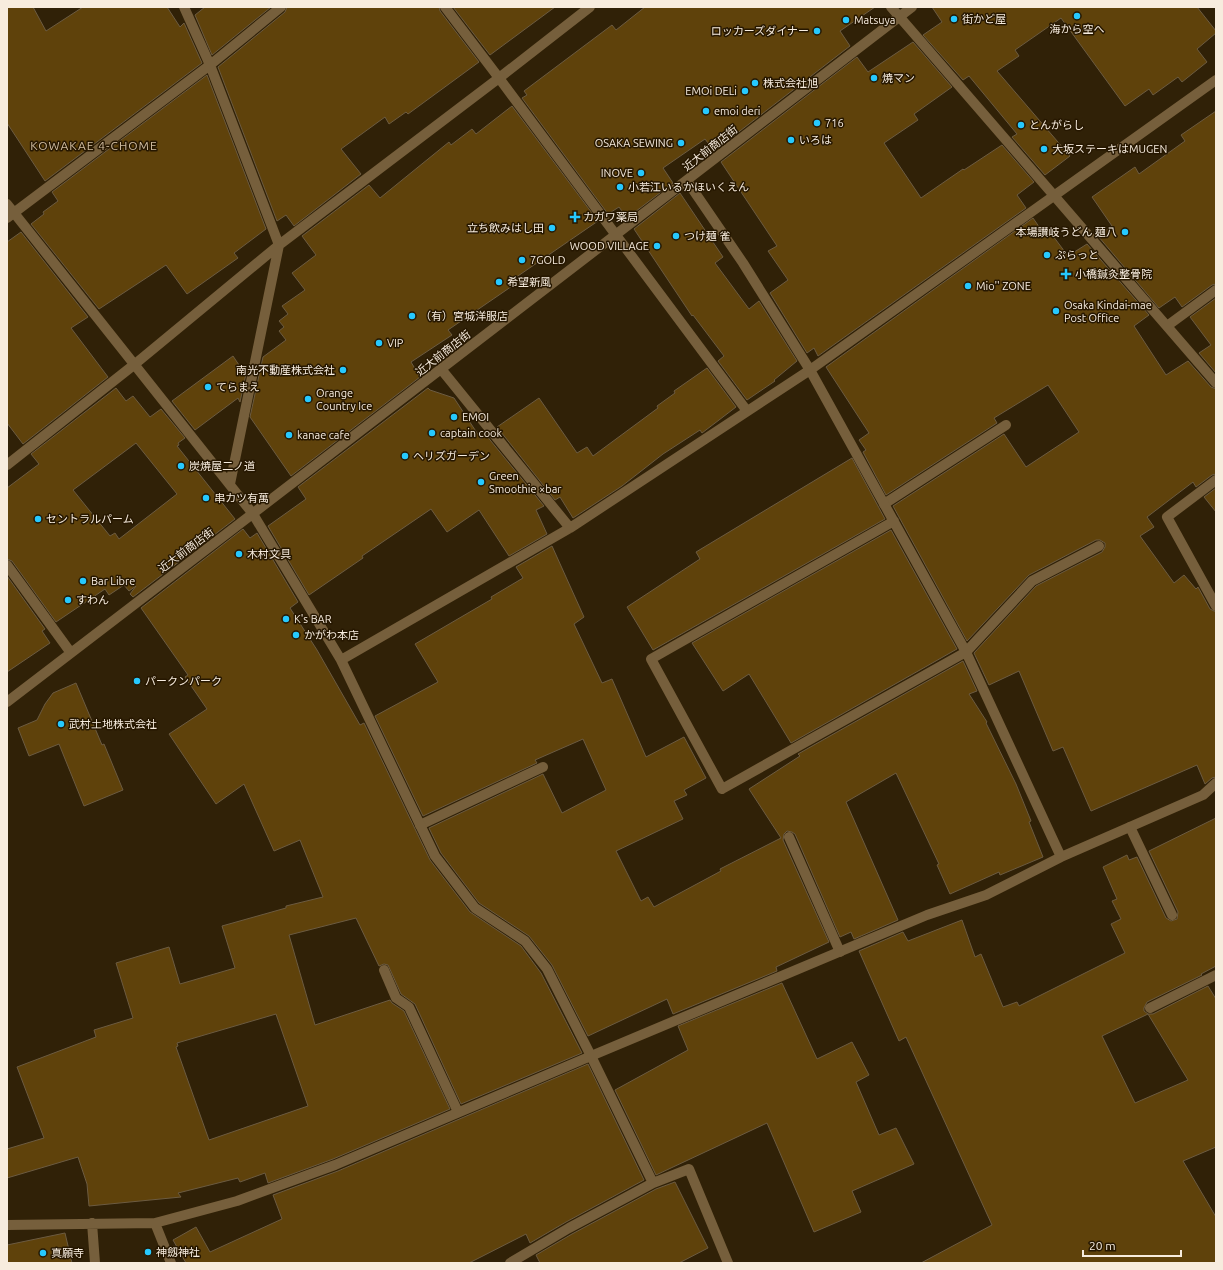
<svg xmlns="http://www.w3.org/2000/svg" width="1223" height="1270" font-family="Ubuntu,'Noto Sans JP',sans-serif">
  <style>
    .building { fill: #5f420b; stroke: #6c5b41; fill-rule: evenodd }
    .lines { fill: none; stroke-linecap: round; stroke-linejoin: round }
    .lane { stroke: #765f3c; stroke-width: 10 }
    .street { stroke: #765f3c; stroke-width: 10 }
    .poi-dot { fill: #26c9fe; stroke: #261700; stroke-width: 1.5 }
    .labels { text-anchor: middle; stroke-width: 3; stroke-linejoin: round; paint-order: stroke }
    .poi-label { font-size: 11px; fill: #f7ecde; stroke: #261700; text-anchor: start }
    .street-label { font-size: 11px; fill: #f7ecde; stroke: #261700 }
    .neighbourhood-label { font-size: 12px; letter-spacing: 1px; fill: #d2bea2; stroke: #261700 }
  </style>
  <rect width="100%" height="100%" fill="#302107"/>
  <path class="building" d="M7,7h26l13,24 37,-24h84l13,20 4,-4 18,40 -157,118 -38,-58z
    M205,7h66l-59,48 -17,-40z
    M287,7h152l1,4 39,51 -71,52 -2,-2 -17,12 -4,-7 -44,32 20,25 -67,52 -8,-11 -9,6 -59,-154 67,-55z
    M453,7h102l-65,48z
    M645,7h230l-35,24 10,15 -136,105 -9,-12 -42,29 10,15 -46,35 -8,-11 -11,7 -86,-116 5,-3 -3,-4 88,-66 4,5z
    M932,7h265l19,24v2l-19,16 10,13 -25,20 -4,-5 -25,18 -4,-6 -24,17 -64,-88 -46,32 4,6 -22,15 73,85 -25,19 -33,-38 5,-3 -48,-58 -6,4 -40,-45 19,-13z
    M913,42l39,45 -38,27 4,6 -34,23 37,55 42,-29 1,1 38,-25 32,37 -17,13 9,13 -208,148 -4,-8 -7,5 -37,-60 18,-13 -20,-29 9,-5 -56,-84 136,-105 11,15z
    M207,75l59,154 -32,24 4,5 -51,36 -21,-29 -67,44 -68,-85 13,-10 -1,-2 15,-11 -6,-9z
    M512,106l86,115 -83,57 3,4 -70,48 4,5 -41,27 9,15 -129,99 -41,-59 13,-60 23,-17 -7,-9 5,-4 -5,-6 9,-7 -6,-8 23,-16 -13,-17 24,-18 -14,-19 67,-51 11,13 69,-56 2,3 21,-16 4,5z
    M1216,111v173l-4,1 -30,22 -7,-10 -16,11 -61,-72 14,-10 -20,-29 43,-30 4,7 46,-33 -4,-6z
    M680,193l43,64 -8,6 34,46 10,-8 38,60 -23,19 1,1 -28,19 -29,-39 6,-5 -31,-41 -1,1 -58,-87z
    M1033,218l9,13 5,-3 21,28 19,-12 62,71 -15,11 32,49 22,-14 23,26 5,2v85l-4,1 -16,12 -3,-5 -46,35 7,10 -14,9 34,47 10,-8 12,14 2,-2 12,22 6,3v165l-4,1 -7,6 -8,-19 -106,46 -28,-64 -10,4 -34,-80 -30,14 -15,-32 62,-67 66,-34 3,-5v-4l-5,-3h-4l-67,35 -62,66 -74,-135 111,-72 22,33 53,-35 -31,-47 -54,33 3,5 -111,72 -23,-43 3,-2 -7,-10 10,-7 -43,-66z
    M21,232l67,85 -17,11 37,49 -85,67 -16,-21v-181z
    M1216,298v75l-17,-20 12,-8 -21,-28z
    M233,356l10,15 4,-2 -7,33 -2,-4 -43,32 -23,-29z
    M707,368l29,39 -34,26 -2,-3 -37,24 -41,32 -49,32 -13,-21 -5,3 -58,-73 42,-29 38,55 10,-6 6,9 65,-48 -1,-2 18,-13 -1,-2z
    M116,388l10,13 7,-5 17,21 11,-8 24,29 -7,5 1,2 -2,1 58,73 -102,78 -3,-3 6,-8 -7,5 -5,-6 -15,10 -4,-6 -49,33 -44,-61 -5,-2v-71l32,-24 -8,-10zM136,443l41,51 -58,45 -4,-6 -5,3 -37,-46z
    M428,388l2,2 24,8 27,41 5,-4 58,71 -8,4 11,24 -38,22 -30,-46 -32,22 -16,-23 -69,47 1,2 -54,37 -41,-69 38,-27 -8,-12z
    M852,458l33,61 -232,131 -26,-43 73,-48 -4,-7z
    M1216,488v24l-12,-15z
    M243,529l7,9 7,-5 41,69 -8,6 27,42 43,75 4,-2 66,137 40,52 51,34 20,27 41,80 -121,51 -46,-100 -14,-10 -13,-29 -4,-1 -5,2 -23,-48 -67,17 26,90 75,-25 2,3 12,8 46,98 -117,50 -65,24 -3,-10 -25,9 -2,-4 -60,15 3,4 -92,9 -2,-22 -9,-27 -71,21v-29l37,-11 -27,-71 79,-30 -2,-7 39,-12 -17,-55 53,-16 11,37 55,-16 -13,-42 64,-18v-2l37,-9 -23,-57 -26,11 -30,-67 -28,20 -47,-70 38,-25 -22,-32 3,-2 -47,-67zM276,1014l32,92 -99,34 -33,-93 2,-1 -1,-3z
    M891,530l66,119 -166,94 -42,-69 -26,17 -31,-48z
    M552,546l32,71 -10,7 28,59 10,-4 34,78 38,-20 22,41 -22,12 3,5 -13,6 9,18 -67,32 25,50 7,-4 6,10 67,-36 -1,-2 61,-31 -32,-49 51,-33 -2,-2 165,-93 14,30 -8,3 18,28 -1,1 30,61 15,37 -2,1 14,35 -43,18 -1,-3 -49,22 -13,-29 2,-1 -43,-91 -50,29 52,118 -44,19 -3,-7 -11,5 -45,-103 -3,-2 -5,-1 -3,3 -1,6 46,102 -53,25 1,4 -104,43 -6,-15 -79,37 -36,-71 -23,-29 -50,-33 -38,-50 -12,-25 114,-54 19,39 44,-23 -23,-51 -48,21 2,3 -114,53 -48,-100 63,-34 -23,-38 77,-45 -1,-2 32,-19 -7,-11z
    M7,576l38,53 -3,2 8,12 -43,29z
    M76,683l26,62 2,-1 19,46 -39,16 -25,-62 -30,12 -11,-28 19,-8 8,-16 8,-11z
    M1216,818v148l-15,8 1,1 -55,27 -3,6v3l4,3 -46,22 33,67 53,-23 -40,-66h5l55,-28 8,13v148l-33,14 33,56v46h-295l71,-38 -86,-188 -7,4 -40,-90 44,-19 5,9 54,-21 13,37 6,-3 22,53 14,-5 2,4 106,-53 -14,-29 10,-5 -9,-18 5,-2 -14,-32 24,-12 2,5 8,-3 29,61 5,3 6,-2 1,-7 -29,-61z
    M782,983l35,76 35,-17 17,33 -13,7 23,53 17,-7 18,36 -62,27 9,21 -47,20 -47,-109 -111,52 -41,-85 73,-40 -10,-24z
    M588,1064l56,116 -78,42 -36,21 -4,-9 -57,29h-283l-13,-23 23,-13 14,25 72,-33 -9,-24 65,-24z
    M675,1182l33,66 -29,15h-139l-4,-8 36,-21 84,-45z
    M65,1233l7,30h-65v-18z"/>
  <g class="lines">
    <path class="lane" d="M1216,480l-49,37 49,89
      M884,504l122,-79
      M420,825l123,-58
      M1130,827l42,88
      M789,837l51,115
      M384,970l12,28 13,9 49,105"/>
    <path class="street" d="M184,7l26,58 69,180 -49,239
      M445,7l54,71 248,333
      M891,7l325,376
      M687,181l56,82 67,107 156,282 95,205
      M7,204l246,310 88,146 94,196 40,52 50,33 22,28 44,87 62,127 36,-14 39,94
      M7,218l203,-153 71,-58
      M1167,326l49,-36
      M441,369l129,159
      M7,465l128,-101 144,-119 220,-167 91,-71
      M894,521l-243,138 71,130 244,-137 66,-71 67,-35
      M7,565l64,88
      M341,660l229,-132 240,-158 406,-290
      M7,702c302,-231 603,-463 905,-695
      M1150,1008l66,-33
      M92,1223l3,40
      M155,1223l16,40
      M7,1225l148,-2 82,-22 98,-36 256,-109 336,-141 59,-20 75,-38 142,-62 13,-12
      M510,1263l59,-35 84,-45"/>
  </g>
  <g class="poi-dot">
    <circle cx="1077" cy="16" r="4"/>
    <circle cx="954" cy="19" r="4"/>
    <circle cx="846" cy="20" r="4"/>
    <circle cx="817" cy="31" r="4"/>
    <circle cx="874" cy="78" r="4"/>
    <circle cx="755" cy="83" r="4"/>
    <circle cx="745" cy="91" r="4"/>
    <circle cx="706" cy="111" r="4"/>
    <circle cx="817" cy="123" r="4"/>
    <circle cx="1021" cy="125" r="4"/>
    <circle cx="791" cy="140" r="4"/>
    <circle cx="681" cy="143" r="4"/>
    <circle cx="1044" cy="149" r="4"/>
    <circle cx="641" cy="173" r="4"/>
    <circle cx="620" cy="187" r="4"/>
    <path d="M573 211h4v4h4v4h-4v4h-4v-4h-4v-4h4z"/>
    <circle cx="552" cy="228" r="4"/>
    <circle cx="1125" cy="232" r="4"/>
    <circle cx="676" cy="236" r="4"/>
    <circle cx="657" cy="246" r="4"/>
    <circle cx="1047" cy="255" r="4"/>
    <circle cx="522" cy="260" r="4"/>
    <path d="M1064 268h4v4h4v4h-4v4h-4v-4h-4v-4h4z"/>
    <circle cx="499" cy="282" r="4"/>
    <circle cx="968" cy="286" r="4"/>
    <circle cx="1056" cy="311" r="4"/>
    <circle cx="412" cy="316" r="4"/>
    <circle cx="379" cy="343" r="4"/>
    <circle cx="343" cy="370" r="4"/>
    <circle cx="208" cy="387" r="4"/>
    <circle cx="308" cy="399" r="4"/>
    <circle cx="454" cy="417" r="4"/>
    <circle cx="432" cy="433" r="4"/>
    <circle cx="289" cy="435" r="4"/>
    <circle cx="405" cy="456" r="4"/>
    <circle cx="181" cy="466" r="4"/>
    <circle cx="481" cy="482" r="4"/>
    <circle cx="206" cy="498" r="4"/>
    <circle cx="38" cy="519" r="4"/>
    <circle cx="239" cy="554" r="4"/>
    <circle cx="83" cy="581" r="4"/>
    <circle cx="68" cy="600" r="4"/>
    <circle cx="286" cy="619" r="4"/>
    <circle cx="296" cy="635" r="4"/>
    <circle cx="137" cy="681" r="4"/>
    <circle cx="61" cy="724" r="4"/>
    <circle cx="148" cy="1252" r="4"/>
    <circle cx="43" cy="1253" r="4"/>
  </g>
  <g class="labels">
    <g class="poi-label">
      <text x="962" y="23">街かど屋</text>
      <text x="854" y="24">Matsuya</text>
      <text x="1077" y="33" text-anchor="middle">海から空へ</text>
      <text x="809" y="35" text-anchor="end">ロッカーズダイナー</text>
      <text x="882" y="82">焼マン</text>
      <text x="763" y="87">株式会社旭</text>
      <text x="737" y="95" text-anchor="end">EMOi DELi</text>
      <text x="714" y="115">emoi deri</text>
      <text x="825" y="127">716</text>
      <text x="1029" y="129">とんがらし</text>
      <text x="799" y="144">いろは</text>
      <text x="673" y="147" text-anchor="end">OSAKA SEWING</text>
      <text x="1052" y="153">大坂ステーキはMUGEN</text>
      <text x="633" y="177" text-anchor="end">INOVE</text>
      <text x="628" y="191">小若江いるかほいくえん</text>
      <text x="583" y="221">カガワ薬局</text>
      <text x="544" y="232" text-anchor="end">立ち飲みはし田</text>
      <text x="1117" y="236" text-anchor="end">本場讃岐うどん 麺八</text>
      <text x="684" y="240">つけ麺 雀</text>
      <text x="649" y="250" text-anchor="end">WOOD VILLAGE</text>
      <text x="1055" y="259">ぷらっと</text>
      <text x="530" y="264">7GOLD</text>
      <text x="1075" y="278">小橋鍼灸整骨院</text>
      <text x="507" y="286">希望新風</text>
      <text x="976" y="290">Mio'' ZONE</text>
      <text x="1064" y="309">Osaka Kindai-mae<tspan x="1064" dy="13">Post Office</tspan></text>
      <text x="420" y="320">（有）宮城洋服店</text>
      <text x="387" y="347">VIP</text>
      <text x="335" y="374" text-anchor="end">南光不動産株式会社</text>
      <text x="216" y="391">てらまえ</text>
      <text x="316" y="397">Orange<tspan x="316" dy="13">Country Ice</tspan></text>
      <text x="462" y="421">EMOI</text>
      <text x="440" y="437">captain cook</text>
      <text x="297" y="439">kanae cafe</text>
      <text x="413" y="460">ヘリズガーデン</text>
      <text x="189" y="470">炭焼屋二ノ道</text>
      <text x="489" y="480">Green<tspan x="489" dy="13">Smoothie ×bar</tspan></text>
      <text x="214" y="502">串カツ有萬</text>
      <text x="46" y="523">セントラルパーム</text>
      <text x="247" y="558">木村文具</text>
      <text x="91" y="585">Bar Libre</text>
      <text x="76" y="604">すわん</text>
      <text x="294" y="623">K's BAR</text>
      <text x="304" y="639">かがわ本店</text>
      <text x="145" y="685">パークンパーク</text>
      <text x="69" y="728">武村土地株式会社</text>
      <text x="156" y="1256">神劔神社</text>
      <text x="51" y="1257">真願寺</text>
    </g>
    <g class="street-label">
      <text transform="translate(710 148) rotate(-38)" y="4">近大前商店街</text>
      <text transform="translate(443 353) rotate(-38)" y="4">近大前商店街</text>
      <text transform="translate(186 550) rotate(-37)" y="4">近大前商店街</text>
    </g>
    <g class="neighbourhood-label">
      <text x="94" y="150">KOWAKAE 4-CHOME</text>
    </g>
  </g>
  <rect width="1223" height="1270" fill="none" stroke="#f7ecde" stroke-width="16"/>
  <path d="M1083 1250v6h98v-6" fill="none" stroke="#f7ecde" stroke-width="2"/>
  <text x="1089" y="1250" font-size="12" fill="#f7ecde" stroke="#261700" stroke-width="3" paint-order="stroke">20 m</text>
</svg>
